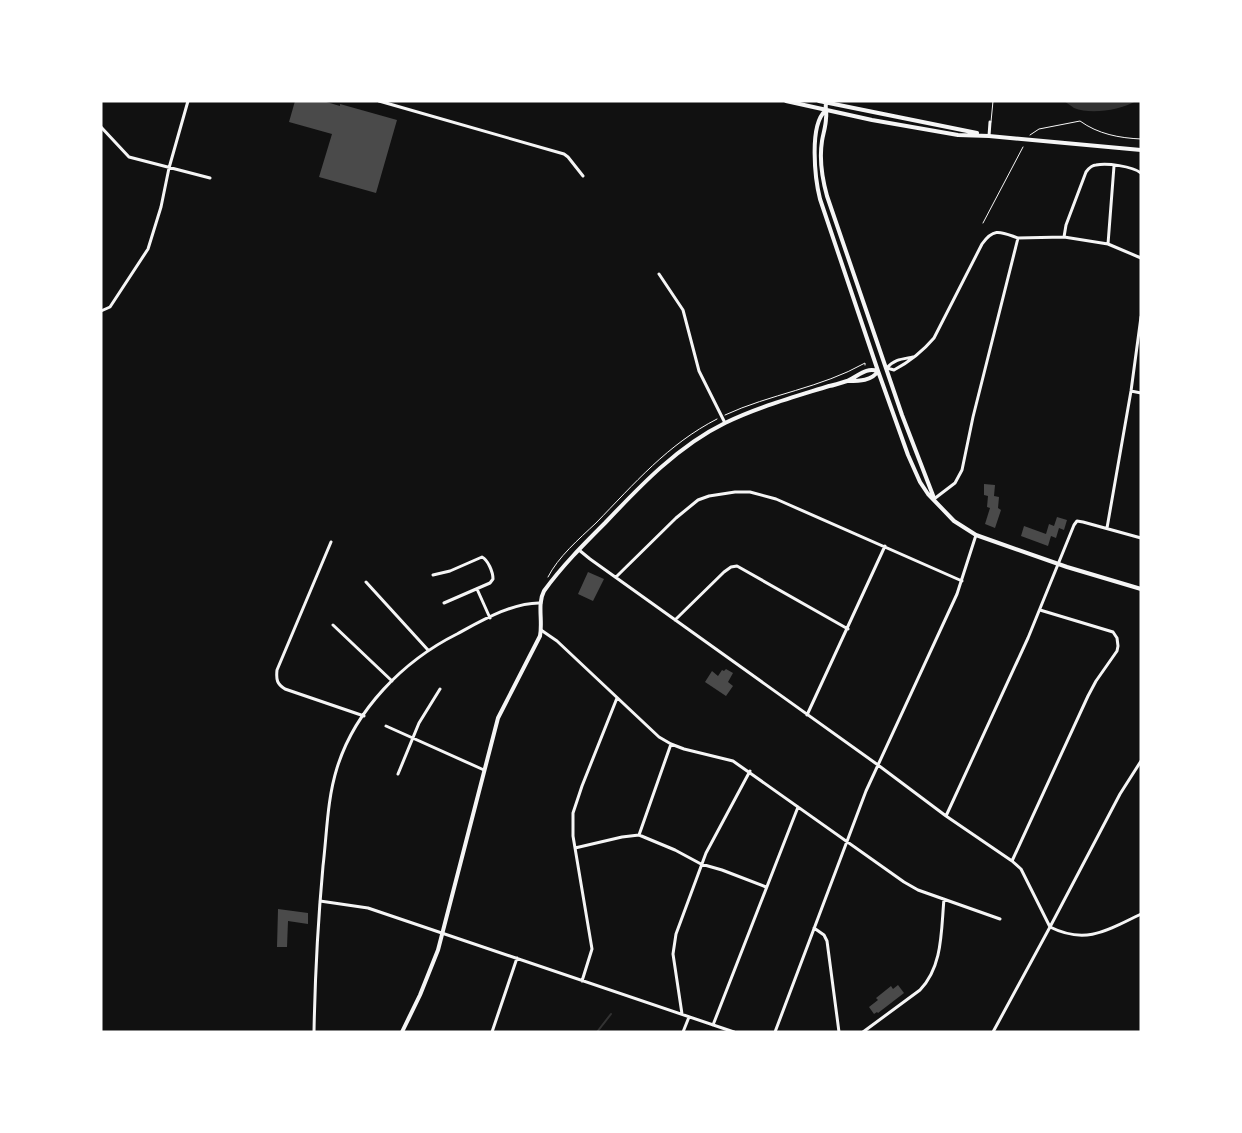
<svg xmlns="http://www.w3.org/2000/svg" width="1242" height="1133" font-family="Montserrat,sans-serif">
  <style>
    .water { fill: #333 }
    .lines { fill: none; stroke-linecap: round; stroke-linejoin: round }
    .stream { stroke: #333; stroke-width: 2 }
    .building { fill: #4a4a4a }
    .path { stroke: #f5f5f5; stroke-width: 1 }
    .service { stroke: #f5f5f5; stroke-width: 1 }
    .minor { stroke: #f5f5f5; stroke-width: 3 }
    .tertiary { stroke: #f5f5f5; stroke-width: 4 }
  </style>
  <rect width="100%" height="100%" fill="#111"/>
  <path class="water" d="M1064,101h72c-16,9 -45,14 -62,7 -3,-2 -7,-5 -10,-7z"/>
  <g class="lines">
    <path class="stream" d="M597,1032l14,-18"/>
  </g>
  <path class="building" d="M295,101h28l17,5v-2l57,16 -21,73 -57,-16 13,-43 -43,-12z
    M984,484l11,1 -1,11 5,1 -1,11 3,2 -6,18 -10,-4 5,-16 -3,-1 1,-11 -4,-1z
    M1057,517l10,3 -3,10 -5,-2 -3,10 -5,-2 -3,10 -27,-10 3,-10 22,8 3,-10 5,2z
    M588,572l16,7 -11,22 -15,-7z
    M726,669l7,4 -5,9 5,4 -7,10 -21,-14 7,-11 6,5 4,-6 2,1z
    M278,909l30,4v11l-20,-3 -1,26h-10z
    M898,985l6,8 -26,20 -1,-1 -3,2 -5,-7 9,-7 -2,-2 15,-12 2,3z"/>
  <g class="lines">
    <path class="path" d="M1030,135l9,-6 41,-8c18,13 39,17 61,18
      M983,223l40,-76
      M725,415c45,-21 96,-27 140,-52v2
      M548,577c10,-20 31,-38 48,-54 38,-39 72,-79 121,-104"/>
    <path class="service" d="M991,122l2,-21"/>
    <path class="minor" d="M379,101l185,53 4,3 15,19
      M101,127l28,30 81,21
      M989,136l1,-14
      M1114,166l-6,78 33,14
      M1064,237l2,-12 20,-53c3,-4 6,-7 10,-7 11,-2 36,1 45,8
      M659,274l24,36 16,61 26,52
      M101,311l9,-4 38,-58 13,-42 8,-39 19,-67
      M913,357c-10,2 -19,2 -26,11l7,2c15,-8 29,-19 40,-32l48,-94c12,-17 19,-12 36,-6
      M1131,391l10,2
      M934,499l21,-16 7,-13 11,-53 45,-179 46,-1 44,7
      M1107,528l24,-137 10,-74
      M331,542l-54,128c-1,10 0,14 8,19l79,27
      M579,550l11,9 288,206 68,51 66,45 9,8 29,58c36,18 58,3 91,-13
      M433,575l17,-4 32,-14c6,3 11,15 11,22l-3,4 -46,20
      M616,577l60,-59 22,-18 11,-4 26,-4h15l26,7 186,82
      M366,582l62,68
      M477,589l13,29
      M675,620l49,-48 7,-5 6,-1 111,63
      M333,625l59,56
      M541,630l16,11 102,96 12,7 13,5 49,12 171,121 14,8 82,29
      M807,715l78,-169
      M386,726l98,44
      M398,774l21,-51 21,-34
      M946,816l82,-178 46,-113 3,-4 6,1 58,16
      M639,835l32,-91
      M575,848l47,-11 17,-2 36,15 26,14 21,6 44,17
      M1012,861l76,-165 8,-15 21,-30 1,-5 -1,-8 -4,-6 -73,-22
      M320,901l48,7 366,124
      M814,928l10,7 3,6 12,91
      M582,981l10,-32 -19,-113v-23l9,-27 35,-88
      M682,1014l-9,-60 3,-20 30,-81 44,-82
      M713,1025l85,-218
      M314,1032c1,-56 4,-111 9,-166 4,-33 4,-66 14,-98 18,-58 66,-107 120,-134 24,-13 56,-32 84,-31
      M492,1032l25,-74
      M683,1032l6,-15
      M775,1032l91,-241 91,-197 19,-59
      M863,1032l57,-42c23,-24 21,-59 24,-91
      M993,1032l57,-105 70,-133 21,-33"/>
    <path class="tertiary" d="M786,101l86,19 86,15 31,1 152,14
      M819,101l158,32
      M826,103c-1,5 1,10 0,15 0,8 -3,16 -4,23 -3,19 0,37 5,55l75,219 32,83
      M825,111c-16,15 -10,68 -5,88l58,172 30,84 12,27 8,12 26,27 22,14 91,32 74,22
      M848,381c11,0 24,0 30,-10
      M402,1032l18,-37 18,-45 60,-232 42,-82c3,-15 -3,-32 4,-45 18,-25 40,-47 61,-68 36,-38 73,-77 120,-100 33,-16 69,-26 104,-37 6,-1 12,-3 18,-5 12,-5 18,-14 31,-10"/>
  </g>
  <rect width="1242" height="1133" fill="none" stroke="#ffffff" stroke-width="205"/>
</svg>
